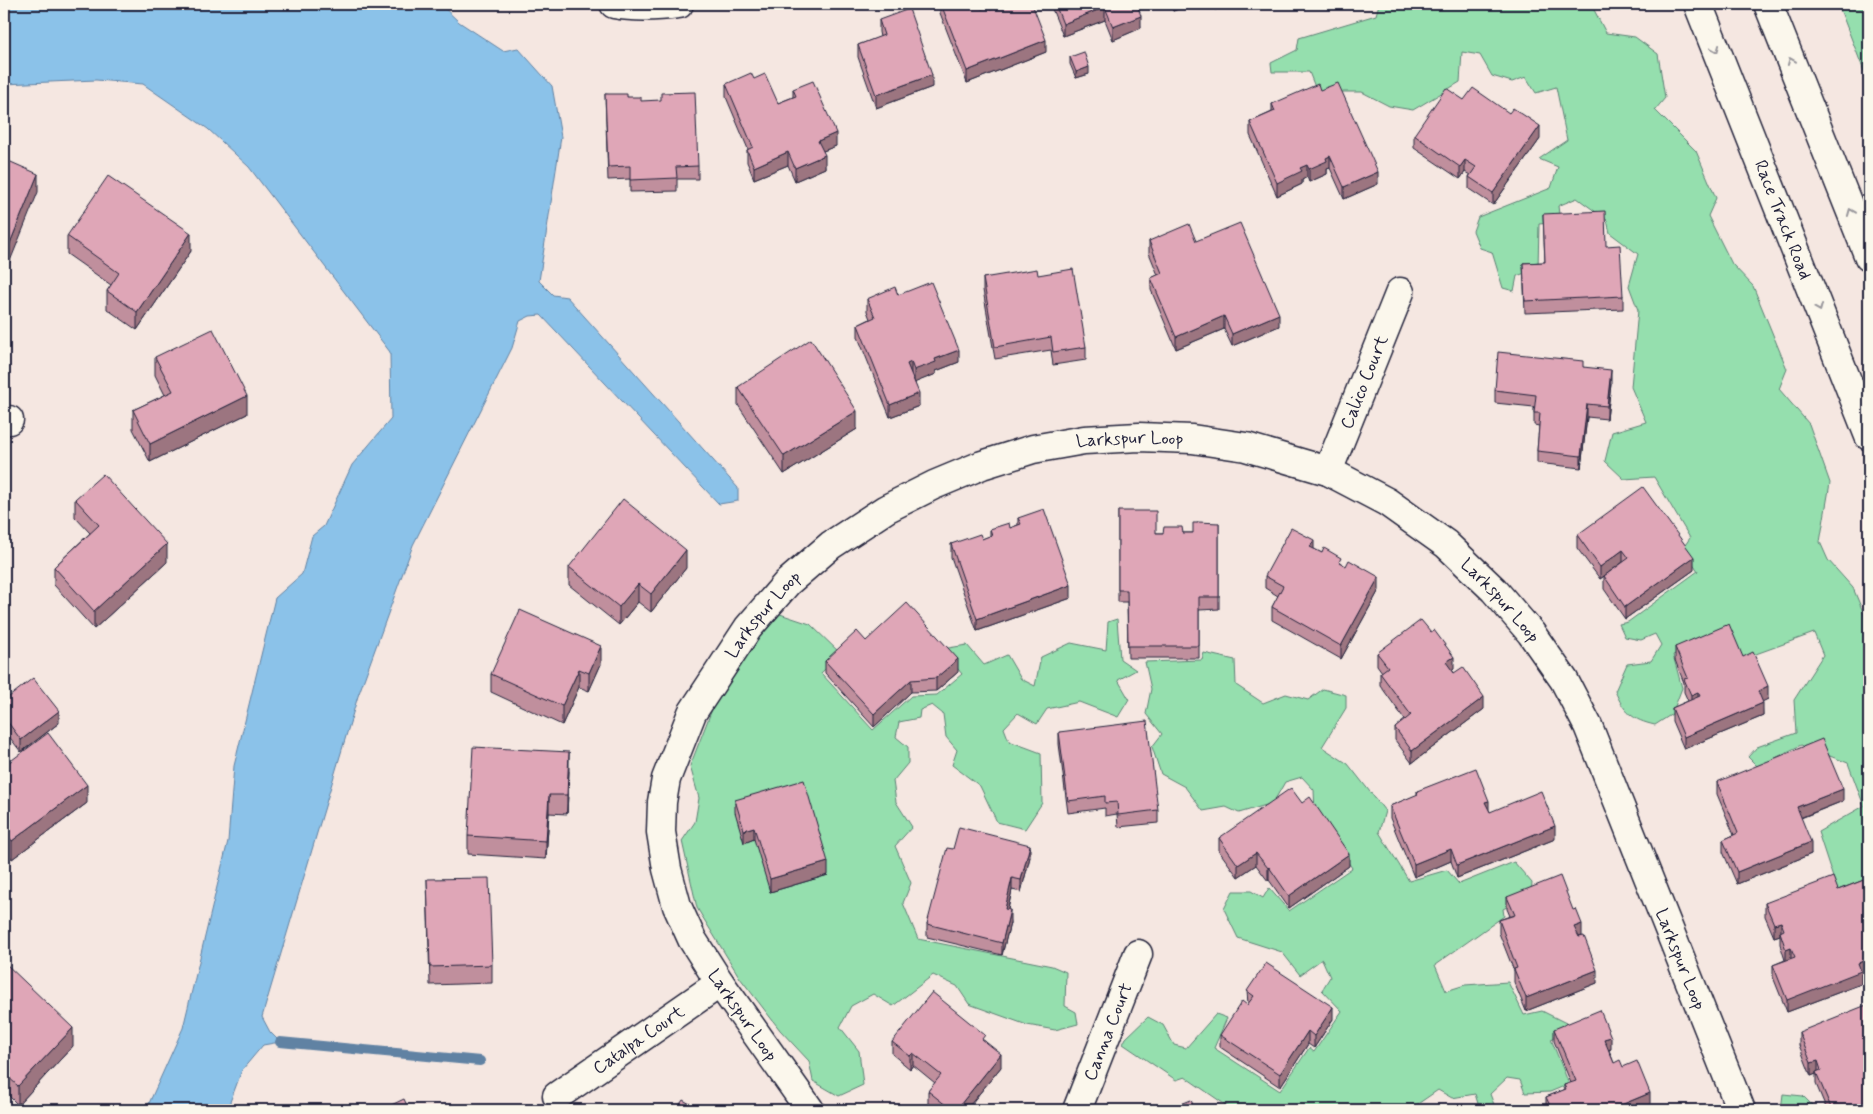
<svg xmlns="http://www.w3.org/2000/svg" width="1873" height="1114" font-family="Mynerve,sans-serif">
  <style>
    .green { fill: #95dfae; stroke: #5c8074 }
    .water { fill: #8bc2e9; stroke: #6182a3 }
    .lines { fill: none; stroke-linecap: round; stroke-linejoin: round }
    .stream { stroke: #6182a3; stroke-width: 10 }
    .street-casing { stroke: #22223b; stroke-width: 31 }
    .primary-casing { stroke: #22223b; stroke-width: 31 }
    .street { stroke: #fbf7ec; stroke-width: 28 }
    .primary { stroke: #fbf7ec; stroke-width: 28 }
    .wall { fill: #c08f9d; stroke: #22223b }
    .shaded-wall { fill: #9c7480; stroke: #22223b }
    .building { fill: #dfa6b7; stroke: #22223b }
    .oneway { stroke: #99979c }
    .labels { text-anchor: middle; stroke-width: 4; stroke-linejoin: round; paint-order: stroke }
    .street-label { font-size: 18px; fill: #22223b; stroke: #fbf7ec }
  </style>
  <rect width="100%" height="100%" fill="#f5e7e1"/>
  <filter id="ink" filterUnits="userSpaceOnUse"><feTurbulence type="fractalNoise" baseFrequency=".02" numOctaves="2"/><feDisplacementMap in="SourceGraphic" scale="10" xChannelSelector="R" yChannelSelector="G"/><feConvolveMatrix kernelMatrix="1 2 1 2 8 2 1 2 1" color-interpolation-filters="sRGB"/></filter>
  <g filter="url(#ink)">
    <path class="green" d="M1379,4h212l15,29 29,4 23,17 7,44 -10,12 41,41 20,47 -8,18 24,48 21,22 34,83 -8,20 30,35 21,59 -10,59 8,18 25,28 16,38v261l-29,12 -22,-67 46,-26 -16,-43 -47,-18 -30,15 -2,8 -8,2 -13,-13 9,-10 39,-14 -2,-33 29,-45 -9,-22 -72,26 -11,-26 -58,22 9,33 -10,26 -17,11c-23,-5 -31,-13 -40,-34l12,-27 24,-3 10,-16 -6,-11 -14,6 -16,-3 -6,-13 9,-2 70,-51 -15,-23 7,-10 -36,-61 -30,2 -19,-18 7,-29 34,-10 -15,-35 7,-77 -9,-24 9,-32 -28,-21 -3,-13 -30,-22 -19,8 2,16 -21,2 -1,44 -21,8 -3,15 -11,-3 -11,-36 -12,-4 -7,-17 5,-14 73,-29 7,-21 -19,-8 28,-19 -11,-53 -20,6 -10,-16 -14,5 -20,-6 -12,-21 -18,-3 -2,30 -47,28 -24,-4 -27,-14h-45l-8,-20h-37l-1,-9 26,-13 2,-12 77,-23z
      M1838,4h31v80z
      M780,614l30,10 31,30 -20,19 52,57 38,-34 26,-1 25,-21 -20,-25 25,-4 17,20 23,-10 14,24 14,7 6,-29 30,-14 35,7 2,-28 9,-3 3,40 16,11 -18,10 11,19 -11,18 -39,-15 -32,7 -10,15 -19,-11 -14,15 5,13 32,12 1,50 -17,26 -28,-7 -17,-36 -28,-21 5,-15 -11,-13 -3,-23 -11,-9 -12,5 -1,8 -20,4 -3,15 12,10v16l-15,18 3,21 16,25 -17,19 16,37 -8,20 15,36 134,27 14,6 -1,34 11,6 2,12 -23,6 -28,-5 -58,-21 -12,-18 -24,-11 -40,31 -20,-12 -22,12 -11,21 19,24 4,34 -24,11 -26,-15 -4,-20 -29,-31 -40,-52 -43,-70 -15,-67 13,-19 4,-24 -9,-32 35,-90z
      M1204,653l31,7 1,25 27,18 23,-9 22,6 15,-11 23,6v13l-24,39 26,17 37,47 -6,21 30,49 38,-11 12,14 55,-22 18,21 -1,11 -28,15 1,7 -69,49 11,26 19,-6 43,-3 16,33 18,-4 34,17 -25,11 18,45 -19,8 -25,1 -5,-13 -13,-2 -17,16 6,16h-16l-5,-16 -23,4 -14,-8 -29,20h-176l-48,-33 -9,3 -53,-36 3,-6 22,-21 15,8 11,20 12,3 30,-34 11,4 -13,30 66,43 29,-43 5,4 28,-41 -20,-21 8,-13 -8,-18 -22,16 -18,-23 -44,-14 -14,-29 9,-18h18l12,7 6,-10 20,23 63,-43 -37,-55 -1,-23 -12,-13 -17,5 -12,21 -34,10 -13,-6 -23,4 -18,-24 -24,-13 -9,-27 10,-13 -16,-20 5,-25 -6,-27 57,-2z
      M1783,1094l20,2 14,14h-36z"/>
    <path class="water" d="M4,4h436l19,18 44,29 15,-3 34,38 9,51 -22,144 14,14 14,2 171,191v13l-19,3 -178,-189 -11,1 -10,5 -8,27 -99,197 -55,151 -96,321 8,15 10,10 -17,3 -21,25 -15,40h-81l37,-82 45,-187 6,-75 41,-168 27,-24 10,-38 12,-10 28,-61 39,-46 -1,-67 -141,-185 -41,-38 -65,-45 -47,-4 -92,4z"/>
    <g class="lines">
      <path class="stream" d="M280,1042l200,19"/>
      <defs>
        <g id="street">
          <path d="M614,4c22,4 43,3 65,0"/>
          <path d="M4,421l5,-1"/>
          <path id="s1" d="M1328,471l72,-179"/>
          <path id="s2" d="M557,1096l163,-113"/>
          <path id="s3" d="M810,1110l-90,-127 -28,-44 -15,-33 -10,-37 -6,-37 1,-30 4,-23 26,-66 56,-85 39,-45 44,-38 55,-36 48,-24 48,-20 51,-16 51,-9 55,-3 53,2 54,8 82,24 59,31 59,42 48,46 37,43 33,47 24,46 153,384"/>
          <path id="s4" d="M1077,1110l61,-156"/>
        </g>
        <g id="primary">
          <path id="s5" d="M1698,4l171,432"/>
          <path d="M1768,4l101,253"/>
        </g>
      </defs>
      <use href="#street" class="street-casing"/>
      <use href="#primary" class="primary-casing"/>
      <use href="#street" class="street"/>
      <use href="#primary" class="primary"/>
    </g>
    <path class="wall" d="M940,4h40l2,5 8,1 56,42 -79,31 -27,-70z
      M1050,4h95l-7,3 3,21 -28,12 -8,-20 -42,16z
      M1170,4h21l-18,7z
      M879,20l53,67 -56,21 -18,-51v-12l22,-8 -1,-5z
      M1070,57l19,17 -13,4 -6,-14z
      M754,79l24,24 15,-6v-8l43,57 -13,5 2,17 -30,13 -7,-16 -34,14 -7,-17v-12l1,-1 -22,-52v-13z
      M1320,90l58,94 -34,15 -14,-31 -3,1v5l-18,8 -2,-5 -5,3v4l-25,12 -27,-61v-13l22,-10v-8z
      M605,94l22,3 14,4 57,65v13h-21v12l-47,1v-13l-22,1z
      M1464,100l76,39 -47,66 -24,-16v-12l1,-2 -5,-3 -5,7 -46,-31v-13z
      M1543,214l63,32 17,50v13l-98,4 -2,-50 22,-1z
      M67,236l124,15 -54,79 -30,-21v-18l4,-6 -44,-31z
      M1149,241h47l83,85 -47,20 -8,-17 -48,20 -25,-59v-12l7,-3 -9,-22z
      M1038,275l48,72v13l-33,5 -2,-15 -56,9 -12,-69v-12z
      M898,295l61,67 -23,9v3l-21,8 4,24 -29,11 -32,-80v-12l12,-6 -3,-8v-12z
      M155,357l92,57 -97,48 -17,-33v-19l32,-15 -10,-20z
      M1583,367l28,16 -4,36 -20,-2 -6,51 -44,-5v-12l2,-25 -5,-1v-18l-39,-4v-13z
      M738,387l119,42 -73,45 -46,-69z
      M75,499l92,63 -73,67 -40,-44v-18l36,-34 -15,-16z
      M1118,511l38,22h37l26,-10v86l-20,1v48h-71l-1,-56h-9z
      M1018,518l53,80 -94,33 -26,-74v-13l31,-5 8,-3v-7l20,-1 8,-3z
      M1577,535l117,35 -69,49 -21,-30v-13l20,-14 -24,17 -23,-31z
      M1314,549l27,14 38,27 -38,69 -69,-39v-13l6,-11 -13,-8v-12z
      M569,567l117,1 -35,44 -13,-10 -19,23 -50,-40z
      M866,641l92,31 -22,19 -25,1 -37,35 -49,-54v-12z
      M1675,647l68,10 25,42 -6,2 1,15 -79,33 -12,-28v-13l16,-7 -4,-9v-9l-9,-23z
      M1377,653l77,16 -2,1 32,39 -72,54 -17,-23v-12l10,-8 -25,-35v-12l2,-1 -5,-7z
      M601,664l-12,27 -10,-4 -17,38 -71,-33v-18z
      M4,701l55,22 -38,29 -17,-22z
      M1059,732l99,78v13l-40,4 -1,-13 -12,2v-8l-37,5 -9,-69z
      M4,766l83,37 -75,56 -8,-10z
      M569,771l-2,43 -18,-1 -3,46 -78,-5v-18z
      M1717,782l126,19 -42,17 10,36 -74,30 -14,-32v-12l11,-5 -17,-41z
      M1417,791l72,19 1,2 65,27 -98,39 -6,-17 -37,16 -24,-59v-12l27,-11z
      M735,800l93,75 -58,17 -16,-53 -10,4 -9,-31z
      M1302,803l47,63 -60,42 -20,-28 -1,1 -12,-16 -18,12 -19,-26v-13z
      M953,849l77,8 -9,35 -9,-2 -4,20 2,13 -8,32 -75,-18v-13z
      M1869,878v93l-8,3v10l-74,28 -14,-35v-12l12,-5 -5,-16v-9l-6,2 -9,-21v-13l73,-13z
      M427,879l65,86v18l-62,2z
      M1507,897l75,39 15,47 -71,28 -12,-29v-11l-15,-38v-13l11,-4 -3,-7z
      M4,962l69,84 -55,59 -14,-14z
      M1247,991l86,28 -19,29 -6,-4 -28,43 -60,-40v-12l28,-31z
      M1554,1029l57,20 -2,1 5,13 9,4 27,39 -10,4h-94v-13l18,-7v-5l7,-2 -17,-42z
      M1799,1032l70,78h-42l-11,-26v-10l-5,2 -12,-31z
      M985,1041l16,26 -35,43h-30l-8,-6v-13l7,-8 -22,-18 -3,4 -18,-15v-12z"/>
    <path class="shaded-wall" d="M1133,4h12l-12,4z
      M1173,4h18l-18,7z
      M1215,4h16l-16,6z
      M1105,7v13l-42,16v-12z
      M1141,16v12l-28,12v-13z
      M1046,40v12l-79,31v-12z
      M1089,67v7l-13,4v-6z
      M932,75v12l-56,21v-13z
      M1540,126v13l-47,66v-12z
      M836,133v13l-18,7v-12z
      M788,152v13l-34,14v-12z
      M825,155v13l-30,13v-13z
      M1330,156v12l-3,1v5l-18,8v-13l17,-11z
      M1465,160v12l-5,7v-12z
      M1307,165v12l-5,3v4l-25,12v-13l23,-15z
      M1378,172v12l-34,15v-12z
      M38,174v18l-34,84v-18z
      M191,233v18l-54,79v-18z
      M1279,314v12l-47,20v-12z
      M1224,316v13l-48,20v-12z
      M959,350v12l-23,9v3l-22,9v-13l21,-11z
      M911,362v13l-4,-11z
      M1611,370v13l-4,36v-13z
      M919,393v13l-29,11v-12z
      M247,396v18l-97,48v-18z
      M1587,404v13l-6,51v-12z
      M857,411v18l-73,45v-18z
      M1314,540v13l-4,-6z
      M167,544v18l-73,67v-18z
      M686,550v18l-35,44v-18z
      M1623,550v12l-23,17v-12z
      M1694,557v13l-69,49v-12z
      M1379,577v13l-38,69v-13z
      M638,584v18l-19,23v-18z
      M1071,585v13l-94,33v-12z
      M601,646v18l-12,27v-18z
      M1454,657v12l-8,6v-13z
      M958,659v13l-22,19v-13z
      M579,669v18l-17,38v-19z
      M911,680v12l-37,35v-13z
      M1768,686v13l-10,5v-13z
      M1698,692v12l-7,4v-13z
      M1484,697v12l-72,54v-12z
      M1763,703v13l-79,33v-12z
      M59,711v12l-38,29v-12z
      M569,752v19l-2,43v-19z
      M87,785v18l-75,56v-18z
      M1843,789v12l-46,18v-12z
      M549,795v18l-3,46v-18z
      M1489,801v12l-4,-11z
      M1555,826v13l-98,39v-13z
      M754,827v12l-10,4v-13z
      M1811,842v12l-74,30v-12z
      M1030,845v12l-9,35v-12z
      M1451,849v12l-37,16v-13z
      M1256,853v12l-18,12v-12z
      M1349,854v12l-60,42v-12z
      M828,862v13l-58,17v-13z
      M1269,867v13l-1,1v-13z
      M1012,878v12l-7,31v-12z
      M1010,910v13l-8,32v-12z
      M1781,922v12l-1,-2v3l-6,2v-13z
      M1582,924v12l-8,3v-12z
      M1791,948v12l-5,2v-12z
      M1869,959v12l-8,3v10l-74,28v-12l71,-37z
      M1597,970v13l-71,28v-13z
      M1333,1007v12l-19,29v-12z
      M73,1028v18l-55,59v-19z
      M1308,1031v13l-28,43v-13z
      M1611,1037v12l-7,2v-12z
      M913,1053v12l-3,4v-13z
      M1001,1054v13l-35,43h-10z
      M1818,1061v12l-2,-1v2l-5,2v-13z
      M1650,1093v13l-10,4h-31z"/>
    <path class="building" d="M941,4h39l2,5 6,-3 2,4 16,-6h26l14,36 -79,31z
      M1055,4h82l4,12 -28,11 -8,-20 -42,17z
      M909,9l23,66 -56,20 -18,-50 26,-10 -5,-15z
      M1084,52l5,15 -13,5 -6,-15z
      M751,73l3,6 11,-5 13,29 18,-7 -3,-7 20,-8 23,52 -18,8 7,14 -30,13 -7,-16 -34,15 -7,-17 6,-3 -27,-63z
      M1338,83l40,89 -34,15 -14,-31 -4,2 1,3 -18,8 -2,-4 -7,3 2,3 -25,12 -27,-61 25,-11 -3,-7 46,-20 2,6z
      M1446,88l18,12 9,-12 36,25 4,-5 27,18 -47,67 -24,-16 7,-10 -11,-7 -5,7 -46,-32z
      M695,92l3,74 -22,1 1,11 -47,2v-14l-22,1 -3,-73h22v3h14v4l20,-1v-7z
      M4,159l34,15 -34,84z
      M108,176l83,57 -54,79 -30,-21 12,-18 -52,-37z
      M1605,211l1,35 14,-1 3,51 -98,5 -2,-38 22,-1 -2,-48z
      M1240,223l39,91 -47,20 -8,-18 -48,21 -25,-59 11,-5 -13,-32 40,-17 7,17z
      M1037,269l1,6 35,-6 13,78 -33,5 -2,-15 -56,10 -12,-69z
      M931,282l28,68 -24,9 1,3 -22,8 -3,-8 -4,2 12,29 -29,12 -32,-80 17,-8 -8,-18 28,-12 3,8z
      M213,329l34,67 -97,48 -17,-34 40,-19 -18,-34z
      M811,339l46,72 -73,45 -46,-69z
      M1498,352l85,9v6l28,3 -4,36 -20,-2 -6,52 -44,-5 3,-38h-6l2,-18 -41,-5z
      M103,474l64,70 -73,67 -40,-44 45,-42 -24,-26z
      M1643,487l51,70 -69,50 -21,-31 25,-18 -6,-8 -23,17 -23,-32z
      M623,499l63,51 -35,44 -13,-10 -19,23 -50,-40z
      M1044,509l27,76 -94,34 -26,-75 29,-10 2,5 10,-4 -2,-6 19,-6 1,5 11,-4 -3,-6z
      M1118,511h38v22h7l1,-6h18l1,6h10v-10h5v-1l21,1v74h-20v49h-71l-1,-56h-9z
      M1291,528l23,12 -4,7 12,6 2,-5 17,10 -2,4 7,4 3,-6 30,17 -38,69 -69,-39 11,-21 -18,-10z
      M907,603l51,56 -22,19 -25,2 -37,34 -49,-53 32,-30 9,10z
      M520,610l81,36 -12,27 -10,-4 -17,37 -71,-32z
      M1421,620l10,12 3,-2 20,27 -8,5 8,11 9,-6 21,30 -72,54 -17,-23 16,-13 -31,-42 8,-6 -11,-14z
      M1729,624l14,33 10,-5 15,34 -10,5 5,12 -79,34 -12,-29 28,-12 -2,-4 -7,3 -7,-16 4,-1 -13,-31z
      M33,678l26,33 -38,29 -17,-23v-16z
      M1147,721l11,89 -40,5 -1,-13 -12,1v-7l-37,5 -9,-69z
      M48,733l39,52 -75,56 -8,-11v-64z
      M1822,739l21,50 -46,18 14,35 -74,30 -14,-32 15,-7 -21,-51z
      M473,747l96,5 -2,43h-18l-3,46 -78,-5z
      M1476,768l13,33 -4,1 5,10 51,-21 14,35 -98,39 -6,-16 -37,15 -24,-58 28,-12 -1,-3z
      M804,780l24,82 -58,17 -16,-52 -10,3 -9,-30z
      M1291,788l11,15 8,-6 39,57 -60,42 -20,-29 -1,1 -12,-15 -18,12 -19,-27z
      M959,827l71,18 -9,35 -9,-2 -7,31 5,1 -8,33 -75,-19 20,-76 6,1z
      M1560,876l13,34 3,-1 6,15 -8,3 5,10 5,-1 13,34 -71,28 -12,-29 3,-1 -18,-48 16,-5 -8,-18z
      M1833,877l5,13 31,-12v81l-11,4 3,8 -74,29 -14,-35 22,-8 -4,-9 -5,2 -6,-18 4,-2 -3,-8 -7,2 -9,-21z
      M489,878l3,87 -62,2 -3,-88z
      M4,962l69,66 -55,58 -14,-13z
      M1266,963l67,44 -19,29 -6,-5 -28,43 -60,-39 22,-34 5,4 7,-9 -7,-5z
      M932,992l53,43 -3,4 19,15 -45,56h-4l-24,-19 13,-16 -28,-22 -3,3 -18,-14z
      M1869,1004v103l-7,3h-30l-16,-38 5,-2 -3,-9 -7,2 -12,-31z
      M1600,1010l11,27 -7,2 10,24 6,-3 3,7 14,-6 13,32 -41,17h-57l-6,-13 20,-8 -2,-4 12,-4 -22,-52z
      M404,1099l5,11h-28z
      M683,1100l18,10h-25z
      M1191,1100l4,10h-29z"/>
    <defs><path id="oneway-chevron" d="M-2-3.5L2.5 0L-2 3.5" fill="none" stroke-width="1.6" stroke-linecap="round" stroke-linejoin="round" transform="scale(1.25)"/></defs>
    <g class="oneway">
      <use href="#oneway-chevron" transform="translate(1716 49) rotate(68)"/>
      <use href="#oneway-chevron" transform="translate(1791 61) rotate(-112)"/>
      <use href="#oneway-chevron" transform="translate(1851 212) rotate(-112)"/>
      <use href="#oneway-chevron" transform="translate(1819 308) rotate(68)"/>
    </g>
  </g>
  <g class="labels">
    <g class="street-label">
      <text dy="6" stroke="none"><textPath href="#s5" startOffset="232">Race Track Road</textPath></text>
      <text dy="6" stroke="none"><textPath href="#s1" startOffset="96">Calico Court</textPath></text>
      <text dy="6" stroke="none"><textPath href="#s3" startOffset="986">Larkspur Loop</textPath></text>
      <text dy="6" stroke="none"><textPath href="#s3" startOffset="1406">Larkspur Loop</textPath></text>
      <text dy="6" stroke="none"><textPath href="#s3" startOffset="566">Larkspur Loop</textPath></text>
      <text dy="6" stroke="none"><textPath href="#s3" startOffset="1811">Larkspur Loop</textPath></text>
      <text transform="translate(743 1015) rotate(55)" y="6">Larkspur Loop</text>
      <text dy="6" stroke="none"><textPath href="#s4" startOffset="84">Canna Court</textPath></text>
      <text dy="6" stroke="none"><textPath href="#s2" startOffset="99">Catalpa Court</textPath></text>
    </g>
  </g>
  <rect width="1873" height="1114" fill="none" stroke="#fbf7ec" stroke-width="20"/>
  <rect x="10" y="10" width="1853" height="1094" fill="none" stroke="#22223b" stroke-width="2" filter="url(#ink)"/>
</svg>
